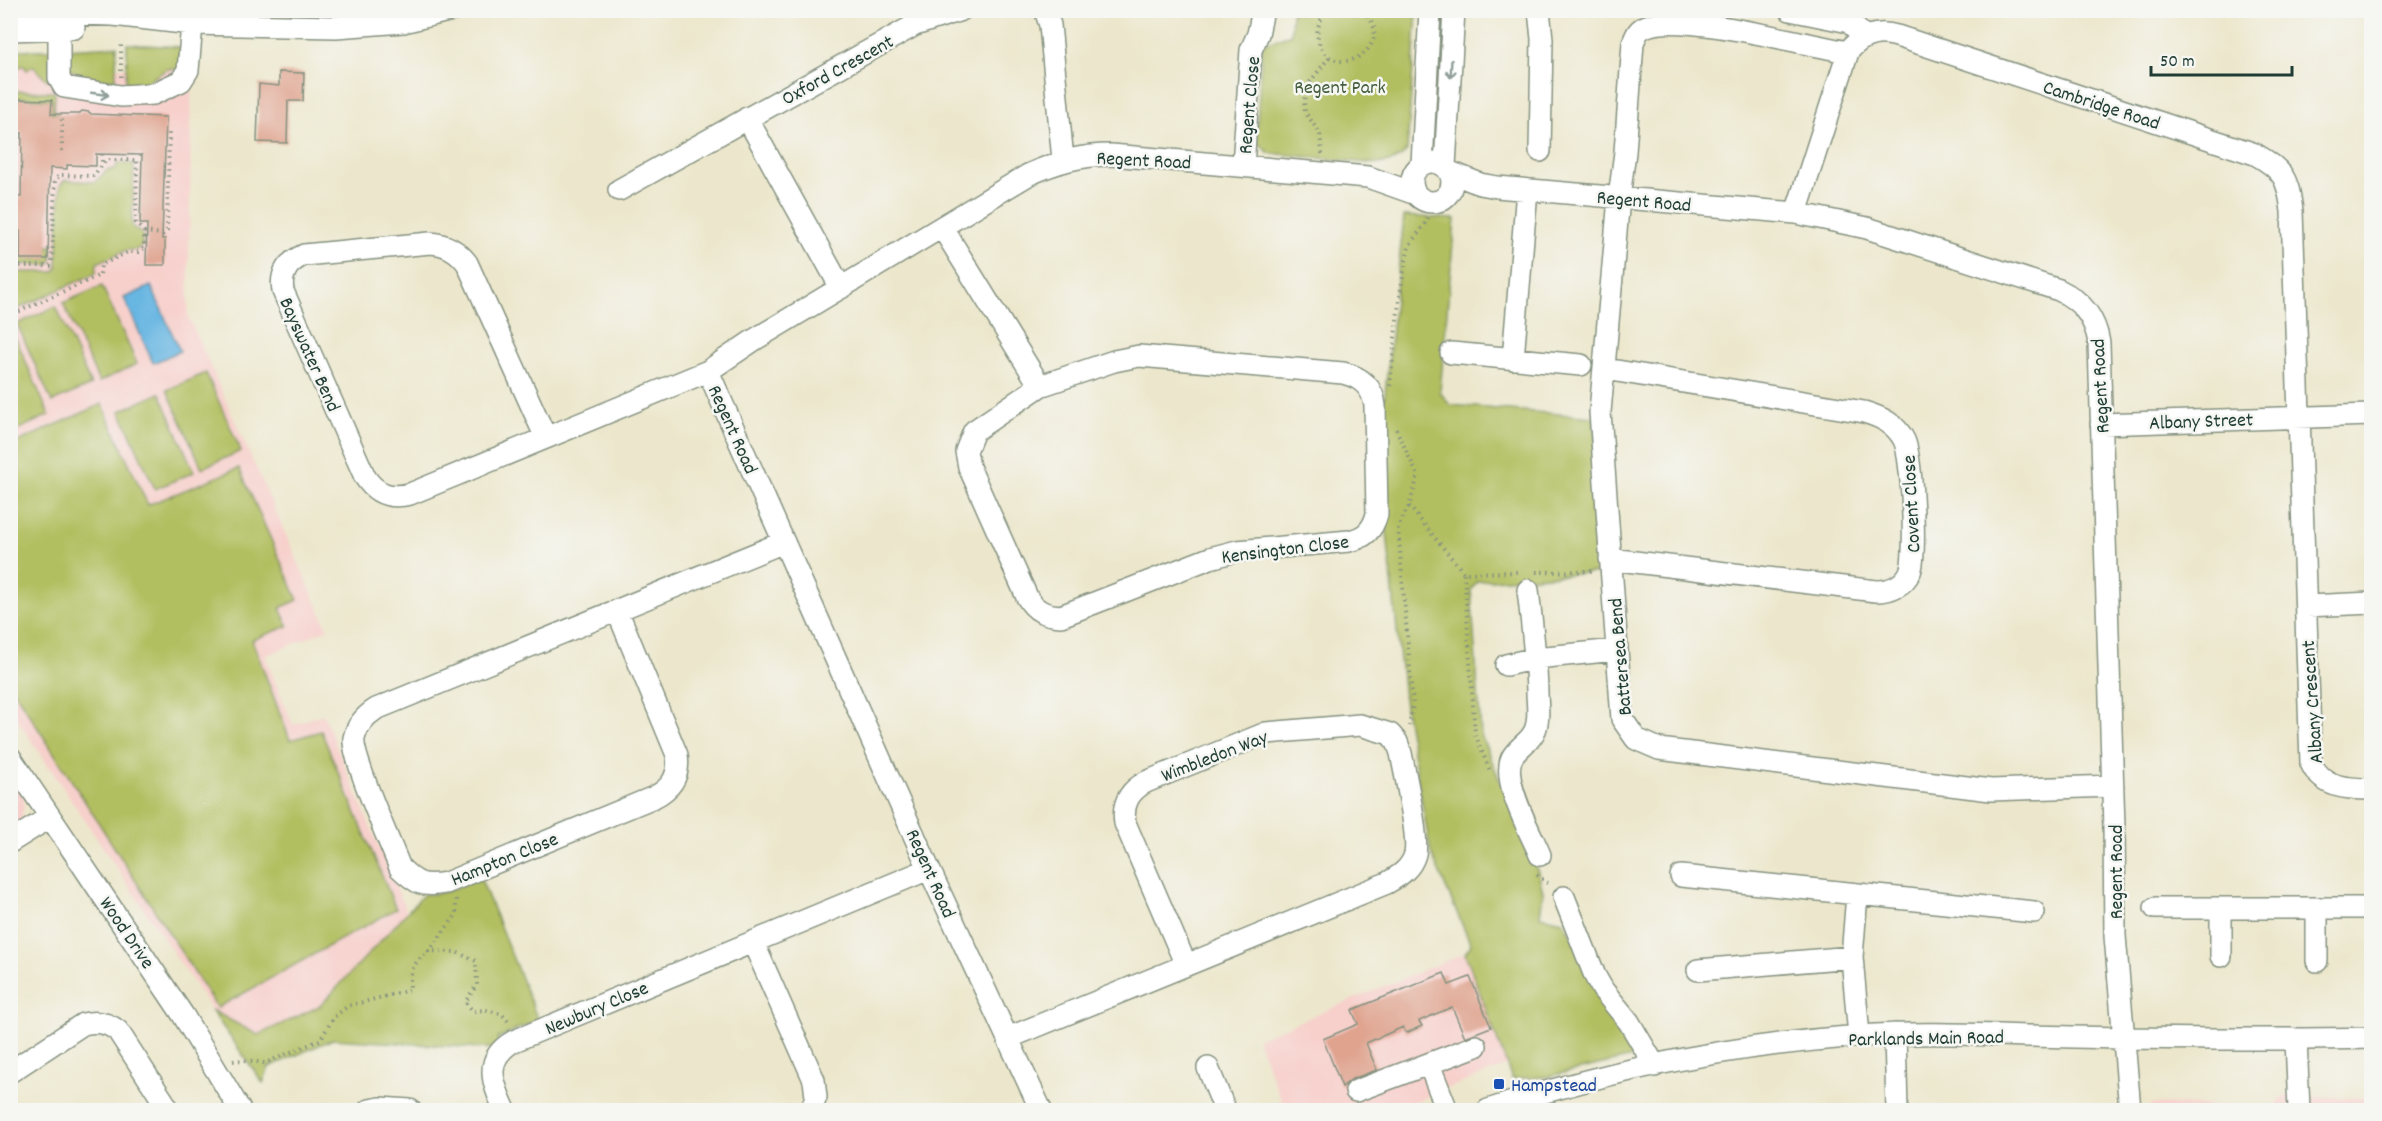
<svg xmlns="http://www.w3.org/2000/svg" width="2382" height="1121" font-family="Dekko,sans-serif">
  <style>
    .built { fill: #f7d0cc }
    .green { fill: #b2bf61; stroke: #687e4a; stroke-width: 1.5 }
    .water { fill: #68b6e2; stroke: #447a8b; stroke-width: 1.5 }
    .building { fill: #dfa38e }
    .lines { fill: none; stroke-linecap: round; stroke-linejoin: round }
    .minor-casing { stroke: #869280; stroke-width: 24 }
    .path { stroke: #869280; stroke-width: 4; stroke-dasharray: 1.5 4.5; stroke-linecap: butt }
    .minor { stroke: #fff; stroke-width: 21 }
    .oneway { stroke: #8f9e9a }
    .transit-dot { fill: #1a4fb4; stroke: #f6f6f2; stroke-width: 2 }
    .labels { text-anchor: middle; stroke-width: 5; stroke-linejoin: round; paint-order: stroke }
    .street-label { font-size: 20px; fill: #1f3d34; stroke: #f6f6f2 }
    .park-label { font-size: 20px; fill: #445e3f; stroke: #f6f6f2 }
    .transit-label { font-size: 20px; fill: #164399; stroke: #f6f6f2; text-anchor: start }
  </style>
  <rect width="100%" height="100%" fill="#f6f6f2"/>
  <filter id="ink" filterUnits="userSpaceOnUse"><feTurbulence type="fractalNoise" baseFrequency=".0167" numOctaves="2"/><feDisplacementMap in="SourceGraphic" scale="12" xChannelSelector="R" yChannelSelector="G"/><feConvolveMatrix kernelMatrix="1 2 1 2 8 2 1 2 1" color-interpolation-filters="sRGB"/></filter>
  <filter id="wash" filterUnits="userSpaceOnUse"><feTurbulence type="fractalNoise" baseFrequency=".008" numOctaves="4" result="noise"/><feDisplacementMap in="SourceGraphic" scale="24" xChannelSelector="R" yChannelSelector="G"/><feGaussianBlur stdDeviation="1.35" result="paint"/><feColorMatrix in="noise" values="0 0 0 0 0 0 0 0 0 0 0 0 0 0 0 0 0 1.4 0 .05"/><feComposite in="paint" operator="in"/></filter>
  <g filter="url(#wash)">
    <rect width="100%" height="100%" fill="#ece7cc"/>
    <path class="built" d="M11,64l181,6 -4,246 140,313 -63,27 28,69 30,-11 84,199 -87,93 -62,29 -47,-26 -200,-299z
      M10,773l14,23v9l-3,16 -10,7z
      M1465,953l42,112 -113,45h-109l-28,-71z
      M2282,1096l90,2 -1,12h-220v-6l124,3z"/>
    <path class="green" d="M1292,11h125l-10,139 -5,6 -9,5 -15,3 -109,-11 -13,-12 6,-97 29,-10z
      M127,44l53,3 2,22h-15l-23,15 -18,4z
      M117,46l-2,41 -23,-7 -23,-11 -3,-20z
      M11,50h43l-2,29 -5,1 -14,-14 -6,4 -4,-5 -6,4 -3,-2 -3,2z
      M11,91l44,1 -1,21h4l-7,42 1,-55 -41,-3z
      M117,163l17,1 -2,62 11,9 -1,11 -6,4h-9l-30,13 -1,10 -85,39v-35l5,-5h38l3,-3 3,-84 5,-5 30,2 12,-12 9,-1z
      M1404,216l51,3 -15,173 10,13 144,12 10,155 -127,9 -6,9 10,145 57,137 5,20 -3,24 23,5 78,134 -95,22 -34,2 -47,-126 6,-8 -40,-92 -26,-145 -20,-194 -2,-102z
      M11,241l9,1v17h27l1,-13h4v15l-4,4 -37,-1z
      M102,286l35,78 -38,18 -36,-79z
      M56,306l35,79 -39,17 -35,-78z
      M10,325l39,90 -38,18h-1z
      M206,373l35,78 -39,17 -35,-78z
      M160,393l34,79 -39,17 -35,-78z
      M102,404l46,101 91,-37 59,132 -18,8 8,18 -36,14 38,100 31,-9 75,178 -179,99 -206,-322v-241z
      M480,877l58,143 -40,18v11l-165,-10 -64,28 -6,16 -52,-73 47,25 62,-29 104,-112c20,2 38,-9 56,-17z"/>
    <path class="water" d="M151,286l29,65 -27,12 -29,-65z"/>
    <g id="blocks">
      <path class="building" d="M279,72l25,1 -1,28h-15l-1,42 -30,-1 2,-58 20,2z
        M10,99l42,1 -1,14h28l3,-3 7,1 2,2 75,3 -4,122h3v26h-19l1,-41h-7l2,-69 -46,-1v12l-29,-1v4l-17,-1 -2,91h-28v-28l-10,-1v-33h11l1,-64 -12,-1z
        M1444,973l5,12 21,-8 21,50 -26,10 -13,-30 -33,14 3,5 -16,7 -3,-6 -37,16 11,27 -25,9 -10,8 -19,-48 35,-15 -6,-14z"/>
    </g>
  </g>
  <g filter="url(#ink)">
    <use href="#blocks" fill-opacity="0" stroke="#869280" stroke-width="1.5"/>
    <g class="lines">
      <defs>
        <path id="minor" d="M1045,10l5,15 13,135
          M1539,10l3,29 -2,112
          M1790,10l59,12 16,15
          M10,12l103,3 79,9 144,3 67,-5 49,-12
          M59,14v64l5,9 57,9 32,-2 28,-13 7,-11 4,-46
          M10,30l64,-2
          M1848,52c-41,-7 -167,-40 -201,-26 -9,3 -11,9 -14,17l-8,109 -6,46 -19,214 22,307 14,20 23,10 332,41 122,-4
          M747,118l94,170
          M1412 182a20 20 0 1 1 40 0a20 20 0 1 1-40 0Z
          M1422,164l8,-154
          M1243,166l8,-116 7,-16 5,-24
          M1445,166l9,-156
          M1450,172l30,12 17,3 299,26 71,15 192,62c23,11 36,27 40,53l15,484 1,109 15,174
          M619,190l296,-165 46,-15
          M1796,213l52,-161c12,-16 29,-22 49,-16l358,118c29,16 33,25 37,57l19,552c11,25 36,26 61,26
          M942,227l98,159
          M1451,353l130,12
          M1139,356l204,17c18,4 30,14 32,33l2,108c-4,16 -12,24 -28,27l-112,10 -27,7 -149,58c-16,-1 -26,-5 -34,-19l-58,-130 -3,-16 8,-20 66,-45 74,-25z
          M1513,359l14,-169
          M1605,369l259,43c17,5 32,12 40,28 8,16 13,117 6,132 -6,13 -19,19 -34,19l-266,-32
          M708,371l221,498 112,241
          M2101,424l271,-9
          M546,438l-79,-175c-10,-13 -21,-19 -37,-20l-126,12c-16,7 -24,18 -21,36l82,186c11,17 25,22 45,17l298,-123 46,-31 274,-165c28,-13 53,-20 83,-20l257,22 48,17
          M1528,590c4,34 8,67 9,101 0,10 2,22 0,32 -2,16 -16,21 -24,33 -14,21 18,77 27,99
          M2306,606l66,-3
          M617,610l60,145c3,20 -5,33 -23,42l-208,86c-24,4 -29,1 -46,-15 -9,-24 -49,-111 -46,-130 3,-13 11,-22 22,-29l408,-167
          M1506,665l30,-7 80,-8
          M10,757l173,258 57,95
          M10,842l40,-25
          M1681,876l353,36
          M1857,894l-5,63 7,79
          M1564,897l31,79 8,14 26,32 26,44
          M2155,908h217
          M2317,908v53
          M753,942l61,138 2,17 -5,13
          M2221,956v-48
          M1698,970l154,-13
          M1895,1034l2,76
          M1008,1038l379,-155c12,-7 24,-14 28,-29 4,-18 -10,-80 -14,-101l-4,-11 -7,-8 -30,-9 -94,8 -120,49c-17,9 -24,22 -21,41l61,142
          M2296,1039l3,71
          M1429,1064l18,46
          M1208,1068l17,42
          M10,1072l73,-48c13,-3 24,-2 35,7l51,79
          M1356,1091l120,-45
          M369,1110l11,-2 30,2
          M505,1110c-12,-26 -23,-51 9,-69l415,-172
          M1488,1110c119,-40 247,-65 372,-74 71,-5 142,0 213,1 99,2 199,3 299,1"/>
      </defs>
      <use href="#minor" class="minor-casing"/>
      <path class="path" d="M1329,10c-9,8 -13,18 -11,29 12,49 85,6 44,-29
        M121,77v-34
        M62,151v-35
        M102,154v11
        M1322,154l-2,-21 -15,-21 -1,-10 3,-16 23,-30
        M144,232l19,2 4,-4 2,-98h-4
        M10,271l5,-5h35l2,-2 3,-84 5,-5 33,1 14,-16h30l-1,63 8,9v16l-6,4h-10l-27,13 -1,10 -89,40
        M1390,386c5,-45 8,-91 18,-135 3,-14 18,-22 21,-37
        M1396,429l22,47 -9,30 -11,21 15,178 -4,21
        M1409,506l55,67 56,-1
        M1536,572l56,-1
        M1464,573l11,161 15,37
        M1537,875l13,10
        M456,899v16l-27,36 27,1 20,9 1,24 -12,17 8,9 13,-1 16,4 7,8
        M233,1061l10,-1 22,3 55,-23 14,-23 14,-11 62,-16c-1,-19 3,-27 19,-39"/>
      <use href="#minor" class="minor"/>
    </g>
    <defs><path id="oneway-shaft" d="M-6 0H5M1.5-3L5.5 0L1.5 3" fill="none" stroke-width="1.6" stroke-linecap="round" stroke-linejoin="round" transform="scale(1.5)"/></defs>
    <g class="oneway">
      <use href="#oneway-shaft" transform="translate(1451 69) rotate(93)"/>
      <use href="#oneway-shaft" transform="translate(100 94) rotate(8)"/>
    </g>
  </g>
  <rect class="transit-dot" x="1493" y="1078" width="12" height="12" rx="3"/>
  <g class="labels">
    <g class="street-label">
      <text transform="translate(837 69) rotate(-29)" y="7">Oxford Crescent</text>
      <text transform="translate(2102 104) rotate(18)" y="7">Cambridge Road</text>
      <text transform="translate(1248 105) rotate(-85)" y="7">Regent Close</text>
      <text transform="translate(1144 159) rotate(3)" y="7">Regent Road</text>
      <text transform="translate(1644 200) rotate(5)" y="7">Regent Road</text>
      <text transform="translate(311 354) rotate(66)" y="7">Bayswater Bend</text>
      <text transform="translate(2099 386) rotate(-93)" y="7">Regent Road</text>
      <text transform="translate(2201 420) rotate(-2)" y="7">Albany Street</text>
      <text transform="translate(734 429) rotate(66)" y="7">Regent Road</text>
      <text transform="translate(1910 504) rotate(-93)" y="7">Covent Close</text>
      <text transform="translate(1285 548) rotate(-7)" y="7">Kensington Close</text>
      <text transform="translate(1619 657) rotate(-95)" y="7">Battersea Bend</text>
      <text transform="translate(2311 702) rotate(-94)" y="7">Albany Crescent</text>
      <text transform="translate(1214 755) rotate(-21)" y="7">Wimbledon Way</text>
      <text transform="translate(504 858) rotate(-22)" y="7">Hampton Close</text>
      <text transform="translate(2115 872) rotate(-90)" y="7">Regent Road</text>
      <text transform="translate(932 873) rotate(66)" y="7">Regent Road</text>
      <text transform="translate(128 932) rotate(56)" y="7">Wood Drive</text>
      <text transform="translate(596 1007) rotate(-23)" y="7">Newbury Close</text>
      <text transform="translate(1926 1037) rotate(-1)" y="7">Parklands Main Road</text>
    </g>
    <g class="park-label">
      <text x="1340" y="93">Regent Park</text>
    </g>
    <g class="transit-label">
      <text x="1511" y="1091">Hampstead</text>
    </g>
  </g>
  <rect width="2382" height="1121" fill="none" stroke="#f6f6f2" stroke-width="36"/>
  <path d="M2151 66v9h141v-9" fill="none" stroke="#1f3d34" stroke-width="3"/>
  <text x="2160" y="66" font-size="18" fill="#1f3d34" stroke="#f6f6f2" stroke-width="4.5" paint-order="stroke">50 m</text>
</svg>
